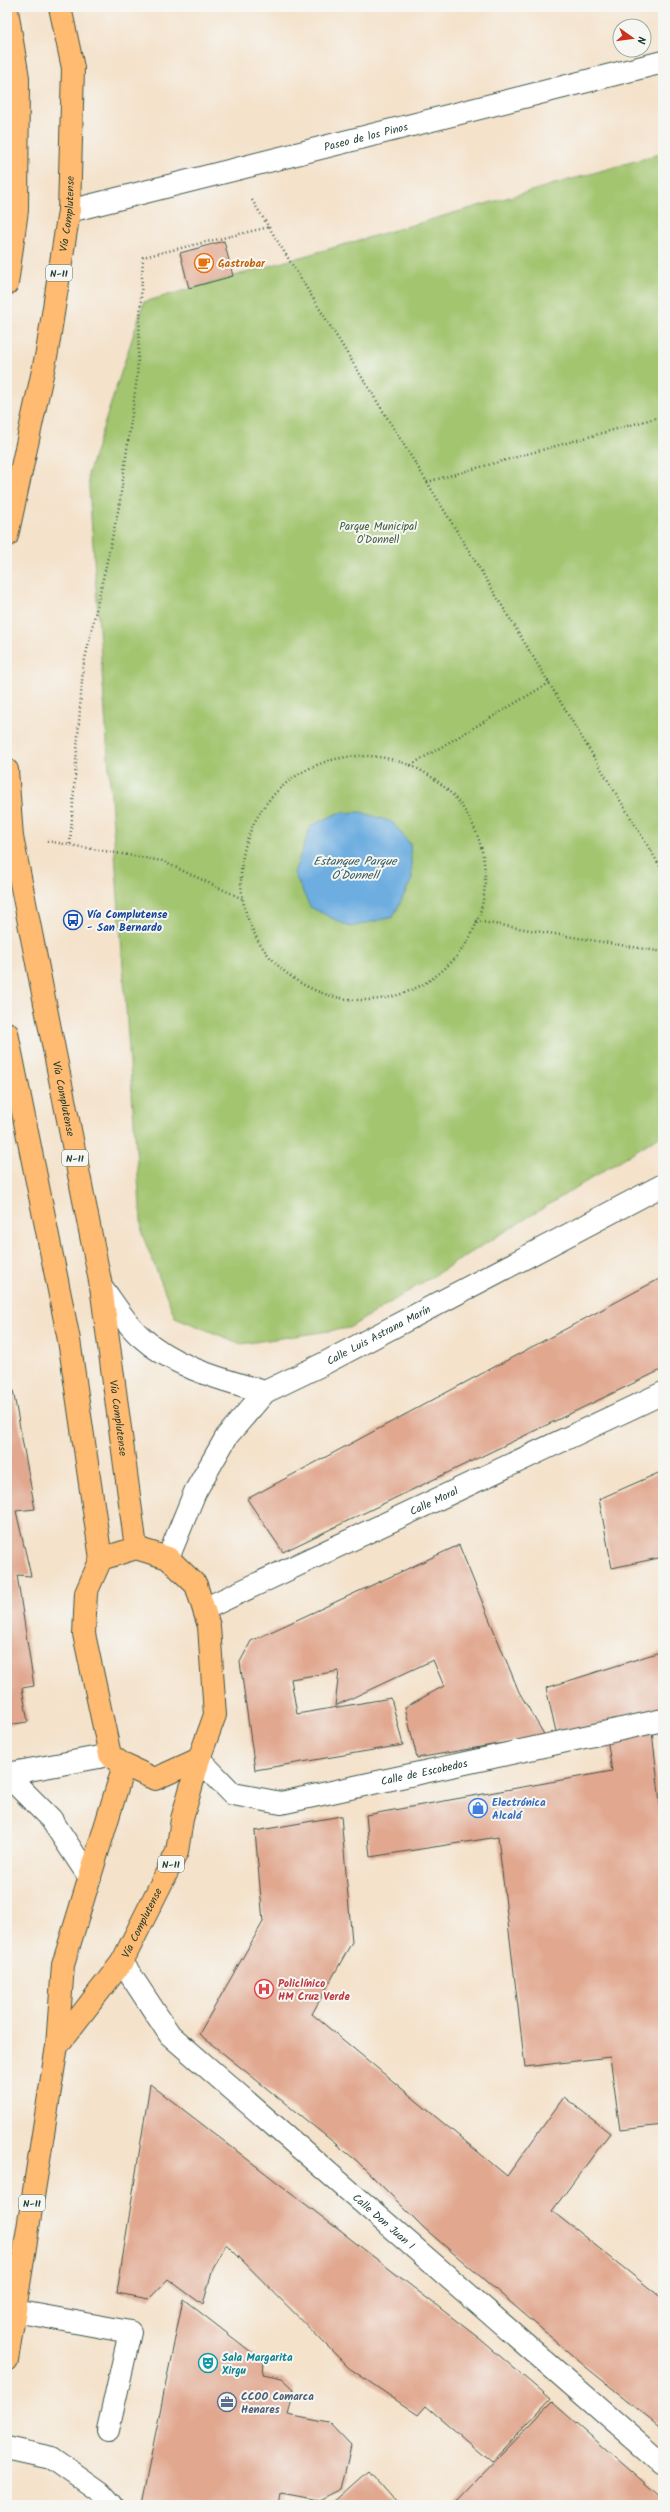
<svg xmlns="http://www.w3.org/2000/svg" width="670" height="2512" font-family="Kalam,sans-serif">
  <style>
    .green { fill: #a3c56f; stroke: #618152 }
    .water { fill: #6dade0; stroke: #46758a }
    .building { fill: #e1a78f }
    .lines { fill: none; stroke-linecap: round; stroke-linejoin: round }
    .service-casing { stroke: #3f564b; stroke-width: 24 }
    .minor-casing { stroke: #3f564b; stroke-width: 24 }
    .primary-casing { stroke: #3f564b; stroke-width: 24 }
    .path { stroke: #3f564b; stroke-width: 2.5; stroke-dasharray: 1 3; stroke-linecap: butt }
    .service { stroke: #fff; stroke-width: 22 }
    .minor { stroke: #fff; stroke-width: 22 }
    .primary { stroke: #ffbb71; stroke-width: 22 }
    .labels { text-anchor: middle; stroke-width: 4; stroke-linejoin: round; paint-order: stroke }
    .shield { fill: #f6f6f2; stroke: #60746d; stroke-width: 1 }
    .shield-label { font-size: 10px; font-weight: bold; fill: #1f3d34 }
    .street-label { font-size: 11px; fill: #1f3d34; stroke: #f6f6f2 }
    .food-label { font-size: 11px; font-weight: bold; fill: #c56008; stroke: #f6f6f2; text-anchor: start }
    .park-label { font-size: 11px; fill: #405f43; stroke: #f6f6f2 }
    .transit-label { font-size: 11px; font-weight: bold; fill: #164399; stroke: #f6f6f2; text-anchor: start }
    .shop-label { font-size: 11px; font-weight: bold; fill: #366cbe; stroke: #f6f6f2; text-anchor: start }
    .health-label { font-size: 11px; font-weight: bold; fill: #be3a42; stroke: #f6f6f2; text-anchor: start }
    .culture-label { font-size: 11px; font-weight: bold; fill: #0d838f; stroke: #f6f6f2; text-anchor: start }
    .service-label { font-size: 11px; font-weight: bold; fill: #4e5e75; stroke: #f6f6f2; text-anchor: start }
    .water-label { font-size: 12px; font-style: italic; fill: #32595f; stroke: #f6f6f2 }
  </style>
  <rect width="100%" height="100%" fill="#f6f6f2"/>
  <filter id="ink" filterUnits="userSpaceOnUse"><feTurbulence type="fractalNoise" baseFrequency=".025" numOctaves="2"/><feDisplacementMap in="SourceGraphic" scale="8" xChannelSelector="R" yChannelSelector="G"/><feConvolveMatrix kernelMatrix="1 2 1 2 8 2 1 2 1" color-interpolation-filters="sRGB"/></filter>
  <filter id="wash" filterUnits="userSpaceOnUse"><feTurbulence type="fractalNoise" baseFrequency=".012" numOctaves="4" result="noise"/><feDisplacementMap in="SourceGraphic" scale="16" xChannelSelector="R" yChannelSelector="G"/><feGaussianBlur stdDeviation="0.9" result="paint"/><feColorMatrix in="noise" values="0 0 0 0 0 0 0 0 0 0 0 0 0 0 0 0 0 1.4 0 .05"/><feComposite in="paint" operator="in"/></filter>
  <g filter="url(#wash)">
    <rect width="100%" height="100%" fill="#f4e2cb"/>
    <path class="green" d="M663,153v981l-314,194 -108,16 -66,-27 -33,-83 -54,-760 56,-172z"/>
    <path class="water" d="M361,812l31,10 18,22 2,35 -19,38 -43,10 -40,-20 -16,-34 17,-47 27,-13z"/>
    <g id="blocks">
      <path class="building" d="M224,241l9,35 -44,12 -9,-35z
        M663,1277v92l-380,183 -36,-53z
        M8,1363l27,146 -19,2 15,65 -14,-1 17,111 -12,2 6,34 -21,3z
        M663,1471v86l-51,11 -13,-69z
        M459,1545l60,147 26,44 -128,22 -12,-51 39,-21 -11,-26 -98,46 4,-35 -48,8 6,35 94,-16 12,47 -148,25 -15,-108 11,-21z
        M663,1651v63l-106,22 -11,-48z
        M652,1731l11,99v295l-43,5 -10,-73 -85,10 -27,-230 -128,20 -4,-42 246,-44 -5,-33z
        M341,1816l11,126 -40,72 195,162 57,-79 46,36 -58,78 111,88v130l-76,-61 -163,-140 -67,-67 -158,-127 64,-112 -8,-91z
        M150,2084l330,255 70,60 -58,63 -66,-56 -8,9 -69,-47 -123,-124 -14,27 -9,34 -35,-26 -19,20 -32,-6z
        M183,2299l81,63 -1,12 19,4 12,11 -6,26 41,8 22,23 -10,43 -22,11 -38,-7 -2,12h-138z
        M552,2402l111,97v6h-210z
        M368,2471l30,34h-68l11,-10z"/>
    </g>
  </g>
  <g filter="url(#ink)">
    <use href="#blocks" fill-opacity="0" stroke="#3f564b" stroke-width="1"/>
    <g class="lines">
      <defs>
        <path id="service" d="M15,2311l115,21 -22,98"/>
        <g id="minor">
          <path id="s1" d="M69,211l594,-149"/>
          <path d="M101,1286c12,16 24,37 39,50 35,32 81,43 125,56"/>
          <path id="s2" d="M168,1558l27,-66 32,-56 38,-44 56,-27 342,-180"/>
          <path id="s3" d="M204,1609l459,-216"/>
          <path id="s4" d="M199,1759l34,35 48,9 382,-83"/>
          <path d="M7,1774l103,-19"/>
          <path d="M7,1775l44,44 39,59"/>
          <path id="s5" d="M122,1962l48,73 493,429"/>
          <path d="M7,2448l45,10 48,34 12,13"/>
        </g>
        <g id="primary">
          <path d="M7,10l11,68 -1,132 -10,74"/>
          <path id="s6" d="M7,536l40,-184 22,-141 4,-143 -13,-61"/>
          <path id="s7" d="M7,770l5,67 89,449 35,262"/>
          <path d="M7,1033l62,307 32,219"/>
          <path id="s8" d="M57,2046l65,-84 55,-110 5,-33 17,-60 16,-44 -6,-89 -13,-41 -28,-27 -32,-10 -35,11 -15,34 -2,41 26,121 14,10 31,14 44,-20"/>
          <path d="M7,2360l50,-314 6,-81 61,-200"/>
        </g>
      </defs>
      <use href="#service" class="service-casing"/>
      <use href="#minor" class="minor-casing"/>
      <use href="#primary" class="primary-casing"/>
      <path class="path" d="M252,200l175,282 236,389
        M427,482l236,-66
        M241 878a122 122 0 1 1 244 0a122 122 0 1 1-244 0Z
        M411,765l138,-82
        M47,841l115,20 81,38
        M70,844l13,-176 36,-161 18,-129 6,-121 126,-30
        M476,921l187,31"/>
      <use href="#service" class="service"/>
      <use href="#minor" class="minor"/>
      <use href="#primary" class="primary"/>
    </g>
  </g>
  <defs>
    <symbol id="cafe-ring" viewBox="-11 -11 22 22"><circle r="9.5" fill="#f6f6f2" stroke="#e8710a" stroke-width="1.5"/><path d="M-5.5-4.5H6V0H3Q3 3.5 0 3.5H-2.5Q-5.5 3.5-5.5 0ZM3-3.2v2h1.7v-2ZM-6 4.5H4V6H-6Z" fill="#e8710a"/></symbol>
    <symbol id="bus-ring" viewBox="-11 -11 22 22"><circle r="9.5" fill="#f6f6f2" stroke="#1a4fb4" stroke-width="1.5"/><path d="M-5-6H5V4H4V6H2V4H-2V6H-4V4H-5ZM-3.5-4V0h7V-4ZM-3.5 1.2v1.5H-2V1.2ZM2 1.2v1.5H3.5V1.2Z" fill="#1a4fb4"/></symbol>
    <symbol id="shop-ring" viewBox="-11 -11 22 22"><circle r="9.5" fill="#f6f6f2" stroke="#3f7fe0" stroke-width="1.5"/><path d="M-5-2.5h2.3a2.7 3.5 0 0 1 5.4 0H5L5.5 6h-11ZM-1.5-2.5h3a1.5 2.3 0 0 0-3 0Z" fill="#3f7fe0"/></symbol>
    <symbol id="hospital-ring" viewBox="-11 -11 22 22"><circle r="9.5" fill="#f6f6f2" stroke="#e0444e" stroke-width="1.5"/><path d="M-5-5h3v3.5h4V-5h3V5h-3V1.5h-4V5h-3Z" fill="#e0444e"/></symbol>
    <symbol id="theatre-ring" viewBox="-11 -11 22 22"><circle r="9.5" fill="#f6f6f2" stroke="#0f9aa8" stroke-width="1.5"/><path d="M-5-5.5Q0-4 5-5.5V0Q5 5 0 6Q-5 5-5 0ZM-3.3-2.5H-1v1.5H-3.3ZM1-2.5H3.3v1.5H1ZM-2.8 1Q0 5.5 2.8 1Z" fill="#0f9aa8"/></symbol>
    <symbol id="office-ring" viewBox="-11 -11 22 22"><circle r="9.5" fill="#f6f6f2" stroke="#5c6f8a" stroke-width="1.5"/><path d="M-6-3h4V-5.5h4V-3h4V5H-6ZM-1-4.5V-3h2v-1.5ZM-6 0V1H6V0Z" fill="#5c6f8a"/></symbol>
  </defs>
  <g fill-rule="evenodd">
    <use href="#cafe-ring" x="193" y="252" width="22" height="22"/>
    <use href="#bus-ring" x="62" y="909" width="22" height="22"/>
    <use href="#shop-ring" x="467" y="1797" width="22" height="22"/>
    <use href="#hospital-ring" x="253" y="1978" width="22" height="22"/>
    <use href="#theatre-ring" x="197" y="2352" width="22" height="22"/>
    <use href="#office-ring" x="216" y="2391" width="22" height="22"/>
  </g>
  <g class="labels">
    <g class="shield">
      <rect x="46" y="265" width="26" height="16" rx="3"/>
      <rect x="62" y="1150" width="26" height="16" rx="3"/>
      <rect x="158" y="1856" width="26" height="16" rx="3"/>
      <rect x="19" y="2195" width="26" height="16" rx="3"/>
    </g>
    <g class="shield-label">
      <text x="59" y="277">N-II</text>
      <text x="75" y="1162">N-II</text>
      <text x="171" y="1868">N-II</text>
      <text x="32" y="2207">N-II</text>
    </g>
    <g class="street-label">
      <text dy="4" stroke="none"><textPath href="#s1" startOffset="306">Paseo de los Pinos</textPath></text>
      <text dy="4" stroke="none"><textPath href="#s6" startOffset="328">Vía Complutense</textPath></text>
      <text dy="4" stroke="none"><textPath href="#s7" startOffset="334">Vía Complutense</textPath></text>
      <text dy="4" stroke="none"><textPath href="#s2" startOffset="321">Calle Luis Astrana Marín</textPath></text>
      <text dy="4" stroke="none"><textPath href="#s7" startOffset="658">Vía Complutense</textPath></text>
      <text dy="4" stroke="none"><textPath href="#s3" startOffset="254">Calle Moral</textPath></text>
      <text dy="4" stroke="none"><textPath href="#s4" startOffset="244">Calle de Escobedos</textPath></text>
      <text dy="4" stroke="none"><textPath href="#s8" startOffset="150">Vía Complutense</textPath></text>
      <text dy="4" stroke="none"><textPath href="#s5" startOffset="371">Calle Don Juan I</textPath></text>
    </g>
    <g class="food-label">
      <text x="218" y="267">Gastrobar</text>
    </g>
    <g class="park-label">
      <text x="378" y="530">Parque Municipal<tspan x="378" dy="13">O'Donnell</tspan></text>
    </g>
    <g class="transit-label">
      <text x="87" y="918">Vía Complutense<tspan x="87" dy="13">- San Bernardo</tspan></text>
    </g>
    <g class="shop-label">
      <text x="492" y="1806">Electrónica<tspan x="492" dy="13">Alcalá</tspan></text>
    </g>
    <g class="health-label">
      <text x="278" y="1987">Policlínico<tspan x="278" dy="13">HM Cruz Verde</tspan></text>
    </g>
    <g class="culture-label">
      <text x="222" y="2361">Sala Margarita<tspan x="222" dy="13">Xirgu</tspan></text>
    </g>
    <g class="service-label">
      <text x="241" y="2400">CCOO Comarca<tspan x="241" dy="13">Henares</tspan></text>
    </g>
    <g class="water-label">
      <text x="355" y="865">Estanque Parque<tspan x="355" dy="14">O´Donnell</tspan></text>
    </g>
  </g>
  <rect width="670" height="2512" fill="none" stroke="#f6f6f2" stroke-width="24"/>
  <g transform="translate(632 38) rotate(104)"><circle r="19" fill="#f6f6f2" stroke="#a0aca6"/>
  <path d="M0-3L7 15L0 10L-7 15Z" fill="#c8321e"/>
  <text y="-6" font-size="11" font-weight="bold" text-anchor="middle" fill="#1f3d34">N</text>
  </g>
</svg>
